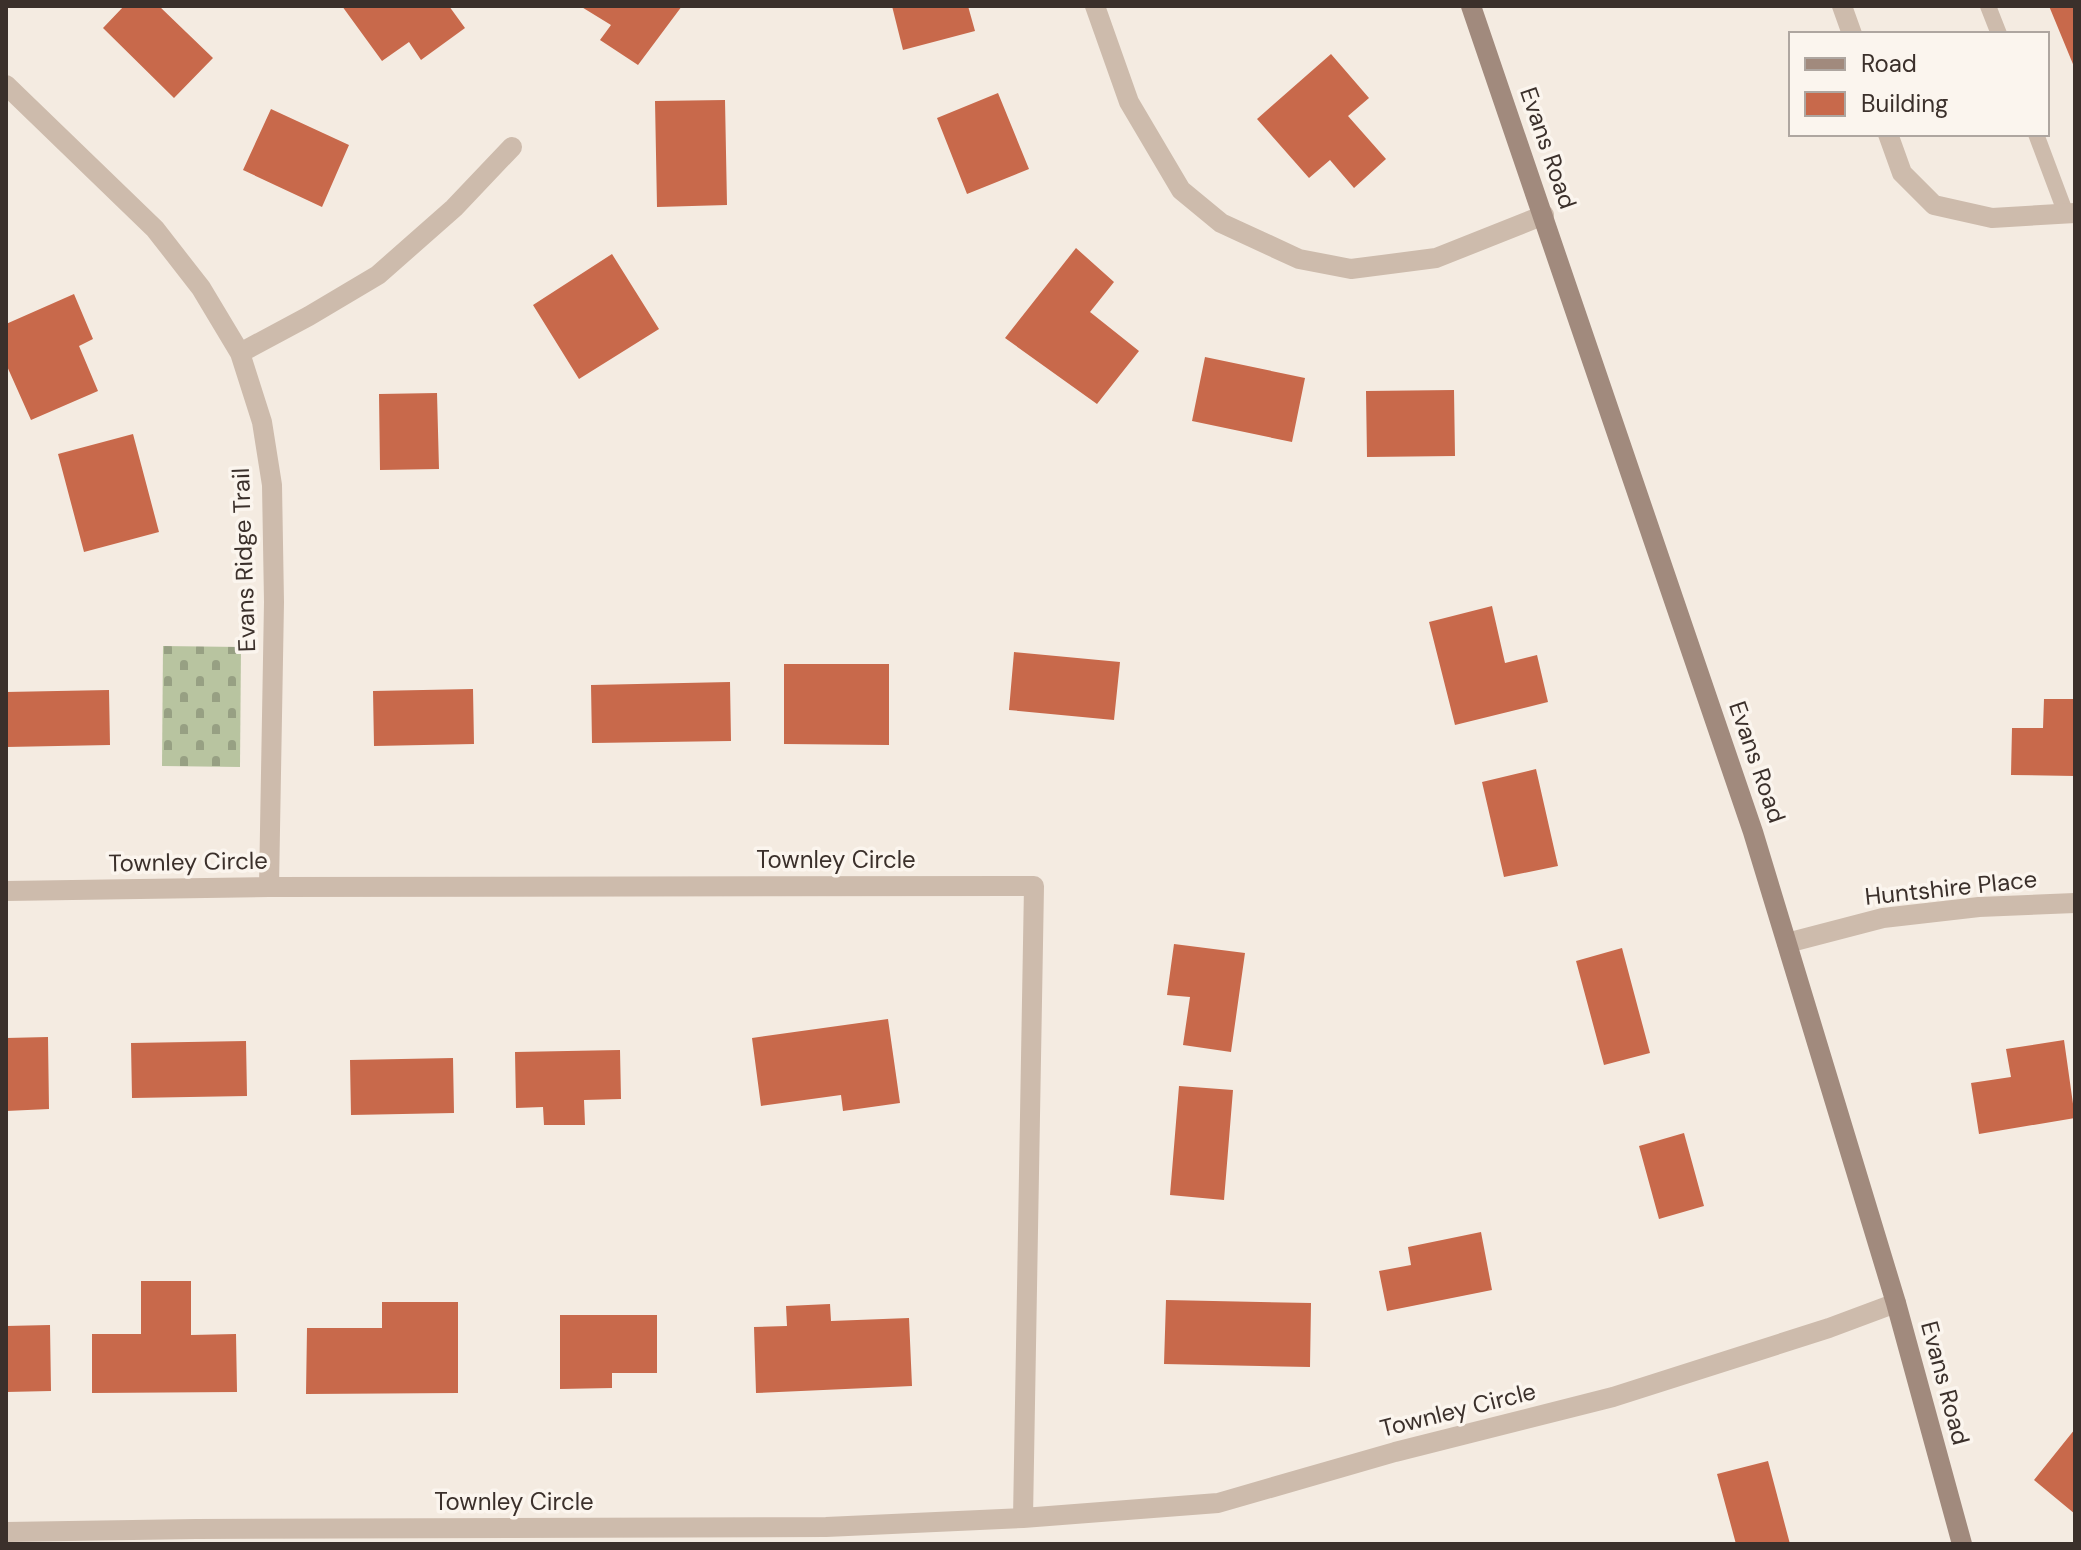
<svg xmlns="http://www.w3.org/2000/svg" width="2081" height="1550" font-family="'DM Sans',sans-serif">
  <style>
    .cemetery { fill: url(#cemetery-stones) }
    .building { fill: #c8694b }
    .lines { fill: none; stroke-linecap: round; stroke-linejoin: round }
    .lane { stroke: #cdbbac; stroke-width: 16 }
    .street { stroke: #cdbbac; stroke-width: 20 }
    .secondary { stroke: #a18a7d; stroke-width: 20 }
    .labels { text-anchor: middle; stroke-width: 7; stroke-linejoin: round; paint-order: stroke }
    .street-label { font-size: 24px; fill: #3b302b; stroke: #fbf5ee }
  </style>
  <defs>
    <pattern id="cemetery-stones" width="16" height="16" patternUnits="userSpaceOnUse" patternTransform="scale(2)"><rect width="16" height="16" fill="#b8c4a0"/><path d="M2 7V4a2 2 0 0 1 4 0v3zM10 15v-3a2 2 0 0 1 4 0v3z" fill="#97a083"/></pattern>
  </defs>
  <rect width="100%" height="100%" fill="#f4ebe1"/>
  <path class="cemetery" d="M163,646l78,1 -1,120 -78,-1z"/>
  <path class="building" d="M124,6h35l54,52 -39,40 -71,-70z
    M342,6h107l16,22 -44,32 -12,-18 -27,19z
    M580,6h102l-44,59 -38,-25 11,-15z
    M892,6h76l7,25 -72,19z
    M2049,6h26v63z
    M1331,54l38,44 -21,18 38,43 -32,29 -24,-28 -21,18 -52,-59z
    M998,93l31,76 -62,25 -30,-76z
    M725,100l2,105 -70,2 -2,-106z
    M271,109l78,36 -27,62 -79,-37z
    M1076,248l38,34 -24,30 49,39 -42,53 -92,-66z
    M612,254l47,75 -80,50 -46,-74z
    M74,294l19,45 -14,7 19,45 -67,29 -25,-56v-40z
    M1205,357l100,21 -13,64 -100,-21z
    M1454,390l1,66 -88,1 -1,-66z
    M437,393l2,76 -59,1 -1,-76z
    M133,434l26,98 -75,20 -26,-98z
    M1492,606l13,57 32,-8 11,47 -93,23 -26,-103z
    M1014,652l106,10 -6,58 -105,-10z
    M784,664h105v81l-105,-1z
    M730,682l1,59 -139,2 -1,-58z
    M473,689l1,55 -100,2 -1,-55z
    M109,690l1,55 -104,2v-55z
    M2044,699h31v77l-64,-1 1,-47h31z
    M1536,769l22,97 -54,11 -22,-95z
    M1174,944l71,9 -14,99 -48,-7 7,-48 -23,-2z
    M1622,948l28,105 -46,12 -28,-104z
    M888,1019l12,84 -57,8 -2,-16 -80,11 -9,-68z
    M48,1037l1,72 -43,2v-73z
    M2064,1040l11,78 -96,16 -8,-51 40,-6 -5,-28z
    M246,1041l1,55 -115,2 -1,-55z
    M620,1050l1,49 -37,1 1,25h-41l-1,-18 -27,1 -1,-56z
    M453,1058l1,55 -103,2 -1,-55z
    M1179,1086l54,4 -9,110 -54,-5z
    M1684,1133l20,73 -45,13 -20,-73z
    M1481,1232l11,58 -105,21 -8,-40 32,-6 -3,-18z
    M141,1281h50v54l45,-1 1,58 -145,1v-59h49z
    M1166,1300l145,3 -1,64 -146,-3z
    M382,1302h76v91l-152,1 1,-66h75z
    M830,1304l1,17 78,-3 3,68 -156,7 -2,-66 33,-1 -1,-20z
    M560,1315h97v58h-45v15l-52,1z
    M50,1325l1,66 -45,1v-66z
    M2075,1429v85l-41,-34z
    M1768,1461l22,83h-54l-19,-70z"/>
  <g class="lines">
    <path class="lane" d="M1988,6l11,28
      M2036,134l30,80"/>
    <path class="street" d="M1095,6l34,96 52,88 40,33 78,36 52,10 85,-11 108,-43
      M1842,6l10,28
      M6,85l149,144 46,59 39,65 22,69 10,63 2,117 -5,285
      M1888,134l14,39 32,32 58,13 83,-5
      M240,353l69,-37 69,-41 76,-67 58,-61
      M6,891l263,-4 765,-1 -11,632
      M1787,943l96,-25 96,-11 96,-4
      M6,1532l190,-3 630,-2 197,-9 195,-15 177,-51 218,-55 216,-69 67,-25"/>
    <path class="secondary" d="M1471,6l282,826 143,471 66,241"/>
  </g>
  <g class="labels">
    <g class="street-label">
      <text transform="translate(1548 148) rotate(71)" y="8">Evans Road</text>
      <text transform="translate(244 560) rotate(-92)" y="8">Evans Ridge Trail</text>
      <text transform="translate(1757 762) rotate(71)" y="8">Evans Road</text>
      <text x="836" y="868">Townley Circle</text>
      <text transform="translate(188 862) rotate(-1)" y="8">Townley Circle</text>
      <text transform="translate(1951 888) rotate(-6)" y="8">Huntshire Place</text>
      <text transform="translate(1945 1383) rotate(75)" y="8">Evans Road</text>
      <text transform="translate(1458 1410) rotate(-14)" y="8">Townley Circle</text>
      <text x="514" y="1510">Townley Circle</text>
    </g>
  </g>
  <rect width="2081" height="1550" fill="none" stroke="#3b302b" stroke-width="16"/>
  <rect x="1789" y="32" width="260" height="104" fill="#fbf5ee" stroke="#aea6a0" stroke-width="2"/>
  <rect x="1805" y="58" width="40" height="12" fill="#a18a7d" stroke="#aea6a0" stroke-width="2"/>
  <text x="1861" y="72" font-size="24" fill="#3b302b">Road</text>
  <rect x="1805" y="92" width="40" height="24" fill="#c8694b" stroke="#aea6a0" stroke-width="2"/>
  <text x="1861" y="112" font-size="24" fill="#3b302b">Building</text>
</svg>
